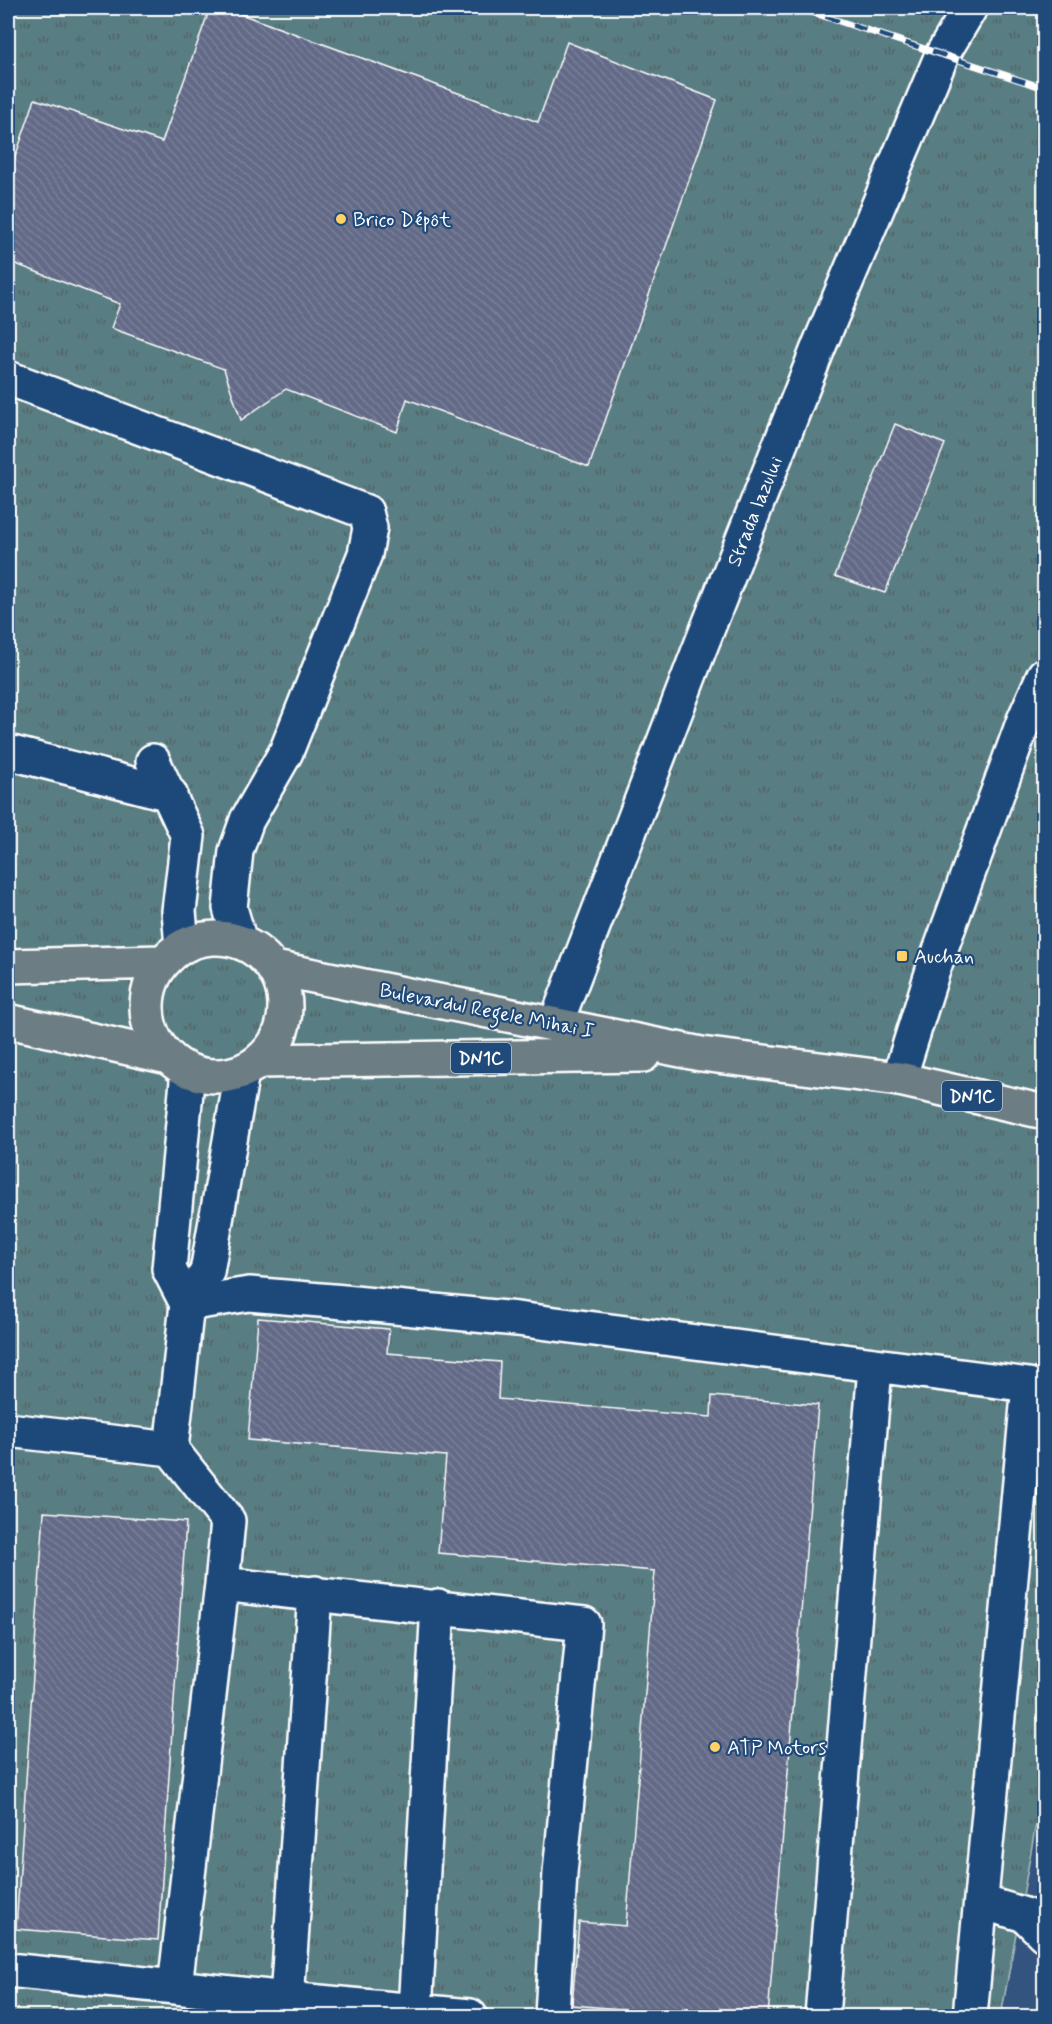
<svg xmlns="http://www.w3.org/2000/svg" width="1052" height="2024" font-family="Mynerve,sans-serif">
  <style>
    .grass { fill: url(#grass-tufts); stroke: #acbec0; stroke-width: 1.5 }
    .building { fill: url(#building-back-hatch); stroke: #fff; stroke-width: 1.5 }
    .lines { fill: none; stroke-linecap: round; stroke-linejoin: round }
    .minor-casing { stroke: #fff; stroke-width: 38 }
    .major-casing { stroke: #fff; stroke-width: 38 }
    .minor { stroke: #1f4a7a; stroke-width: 33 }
    .major { stroke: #6d7d84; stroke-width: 33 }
    .rail-casing { stroke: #fff; stroke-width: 7 }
    .rail { stroke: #1f4a7a; stroke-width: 4.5; stroke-dasharray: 14; stroke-linecap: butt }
    .poi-dot { fill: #ffd166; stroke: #1f4a7a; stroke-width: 2 }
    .labels { text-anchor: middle; stroke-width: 4.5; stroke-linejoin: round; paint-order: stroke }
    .shield { fill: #1f4a7a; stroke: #bcc9d7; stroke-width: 1.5 }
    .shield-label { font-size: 18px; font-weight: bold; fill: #fff }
    .poi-label { font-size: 20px; fill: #fff; stroke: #1f4a7a; text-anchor: start }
    .street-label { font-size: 20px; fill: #fff; stroke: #1f4a7a }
  </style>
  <defs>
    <pattern id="grass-tufts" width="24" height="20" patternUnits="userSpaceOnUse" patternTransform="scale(1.5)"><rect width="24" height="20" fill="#587d82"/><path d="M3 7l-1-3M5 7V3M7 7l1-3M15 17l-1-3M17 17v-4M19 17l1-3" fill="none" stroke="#526467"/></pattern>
    <pattern id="building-back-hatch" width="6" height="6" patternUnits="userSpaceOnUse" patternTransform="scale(1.5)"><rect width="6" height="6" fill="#626a87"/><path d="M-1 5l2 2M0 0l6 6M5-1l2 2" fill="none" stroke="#7a8099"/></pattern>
  </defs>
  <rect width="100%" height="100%" fill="#33547e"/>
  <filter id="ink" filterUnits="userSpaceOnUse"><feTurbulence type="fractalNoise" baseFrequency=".0167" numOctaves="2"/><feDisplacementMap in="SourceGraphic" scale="12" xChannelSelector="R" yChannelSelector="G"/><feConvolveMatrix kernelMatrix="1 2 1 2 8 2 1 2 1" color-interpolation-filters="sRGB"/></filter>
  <g filter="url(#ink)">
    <path class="grass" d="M8,8h1036v1772l-43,236h-993z"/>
    <path class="building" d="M210,8h14l314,114 29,-80 150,58 -128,367 -182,-68 -10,33 -111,-43 -45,31 -17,-51 -113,-41 9,-24 -112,-43v-83l27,-79 127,43z
      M895,424l50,20 -60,149 -50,-17z
      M258,1318l131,11 -2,24 113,9 -2,37 213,18 1,-21 106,9 -50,611h-63l-133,-11 7,-83 47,4 29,-355 -217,-18 8,-97 -198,-16z
      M44,1512l142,10 -28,418 -142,-11z"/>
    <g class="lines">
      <defs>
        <path id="minor" d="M8,378l358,134 4,16 -5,26 -79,198 -39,68 -11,31 -6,57 10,34
          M8,752l162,42
          M153,761l35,75 -9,75 3,35
          M556,1023l142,-370 121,-307 123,-291 28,-47
          M242,1072l-35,200 -20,32 -16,145 57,72 -6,63 362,40 -24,249 -8,143
          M899,1079l34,-109 91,-250 20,-45
          M187,1304l62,-10 95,8 173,17 512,66 -59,631
          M187,1304l-18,-35 19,-198
          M8,1430l163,19
          M222,1584l-47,403 112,12
          M315,1593l-28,406 183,17
          M981,1902l44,13 19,19
          M8,1970l167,17
          M415,2011l23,-405
          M822,2016l53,-649"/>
        <path id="major" d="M147 1007a69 69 0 1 1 138 0a69 69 0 1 1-138 0Z
          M8,966l154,-4
          M274,968l427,86 198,25 145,33
          M8,1021l160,36
          M260,1061l383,-6"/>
      </defs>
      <use href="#minor" class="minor-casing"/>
      <use href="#major" class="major-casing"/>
      <use href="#minor" class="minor"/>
      <use href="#major" class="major"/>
      <defs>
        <path id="rail" d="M799,8l245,80"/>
      </defs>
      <use href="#rail" class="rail-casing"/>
      <use href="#rail" class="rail"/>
    </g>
  </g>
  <g class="poi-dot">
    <circle cx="341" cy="219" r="6"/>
    <rect x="896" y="950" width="12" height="12" rx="3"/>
    <circle cx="715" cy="1747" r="6"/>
  </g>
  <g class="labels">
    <g class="shield">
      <rect x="451" y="1043" width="60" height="30" rx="4.5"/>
      <rect x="942" y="1081" width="60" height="30" rx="4.5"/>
    </g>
    <g class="shield-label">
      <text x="481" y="1064">DN1C</text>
      <text x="972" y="1102">DN1C</text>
    </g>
    <g class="poi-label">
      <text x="353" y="226">Brico Dépôt</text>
      <text x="914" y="963">Auchan</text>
      <text x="727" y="1754">ATP Motors</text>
    </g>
    <g class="street-label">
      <text transform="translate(754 511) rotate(-68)" y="7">Strada Iazului</text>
      <text transform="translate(487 1010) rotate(11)" y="7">Bulevardul Regele Mihai I</text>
    </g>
  </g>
  <rect width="1052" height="2024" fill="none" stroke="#1f4a7a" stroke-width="30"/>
  <rect x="15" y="15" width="1022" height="1994" fill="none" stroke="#fff" stroke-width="2" filter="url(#ink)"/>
</svg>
